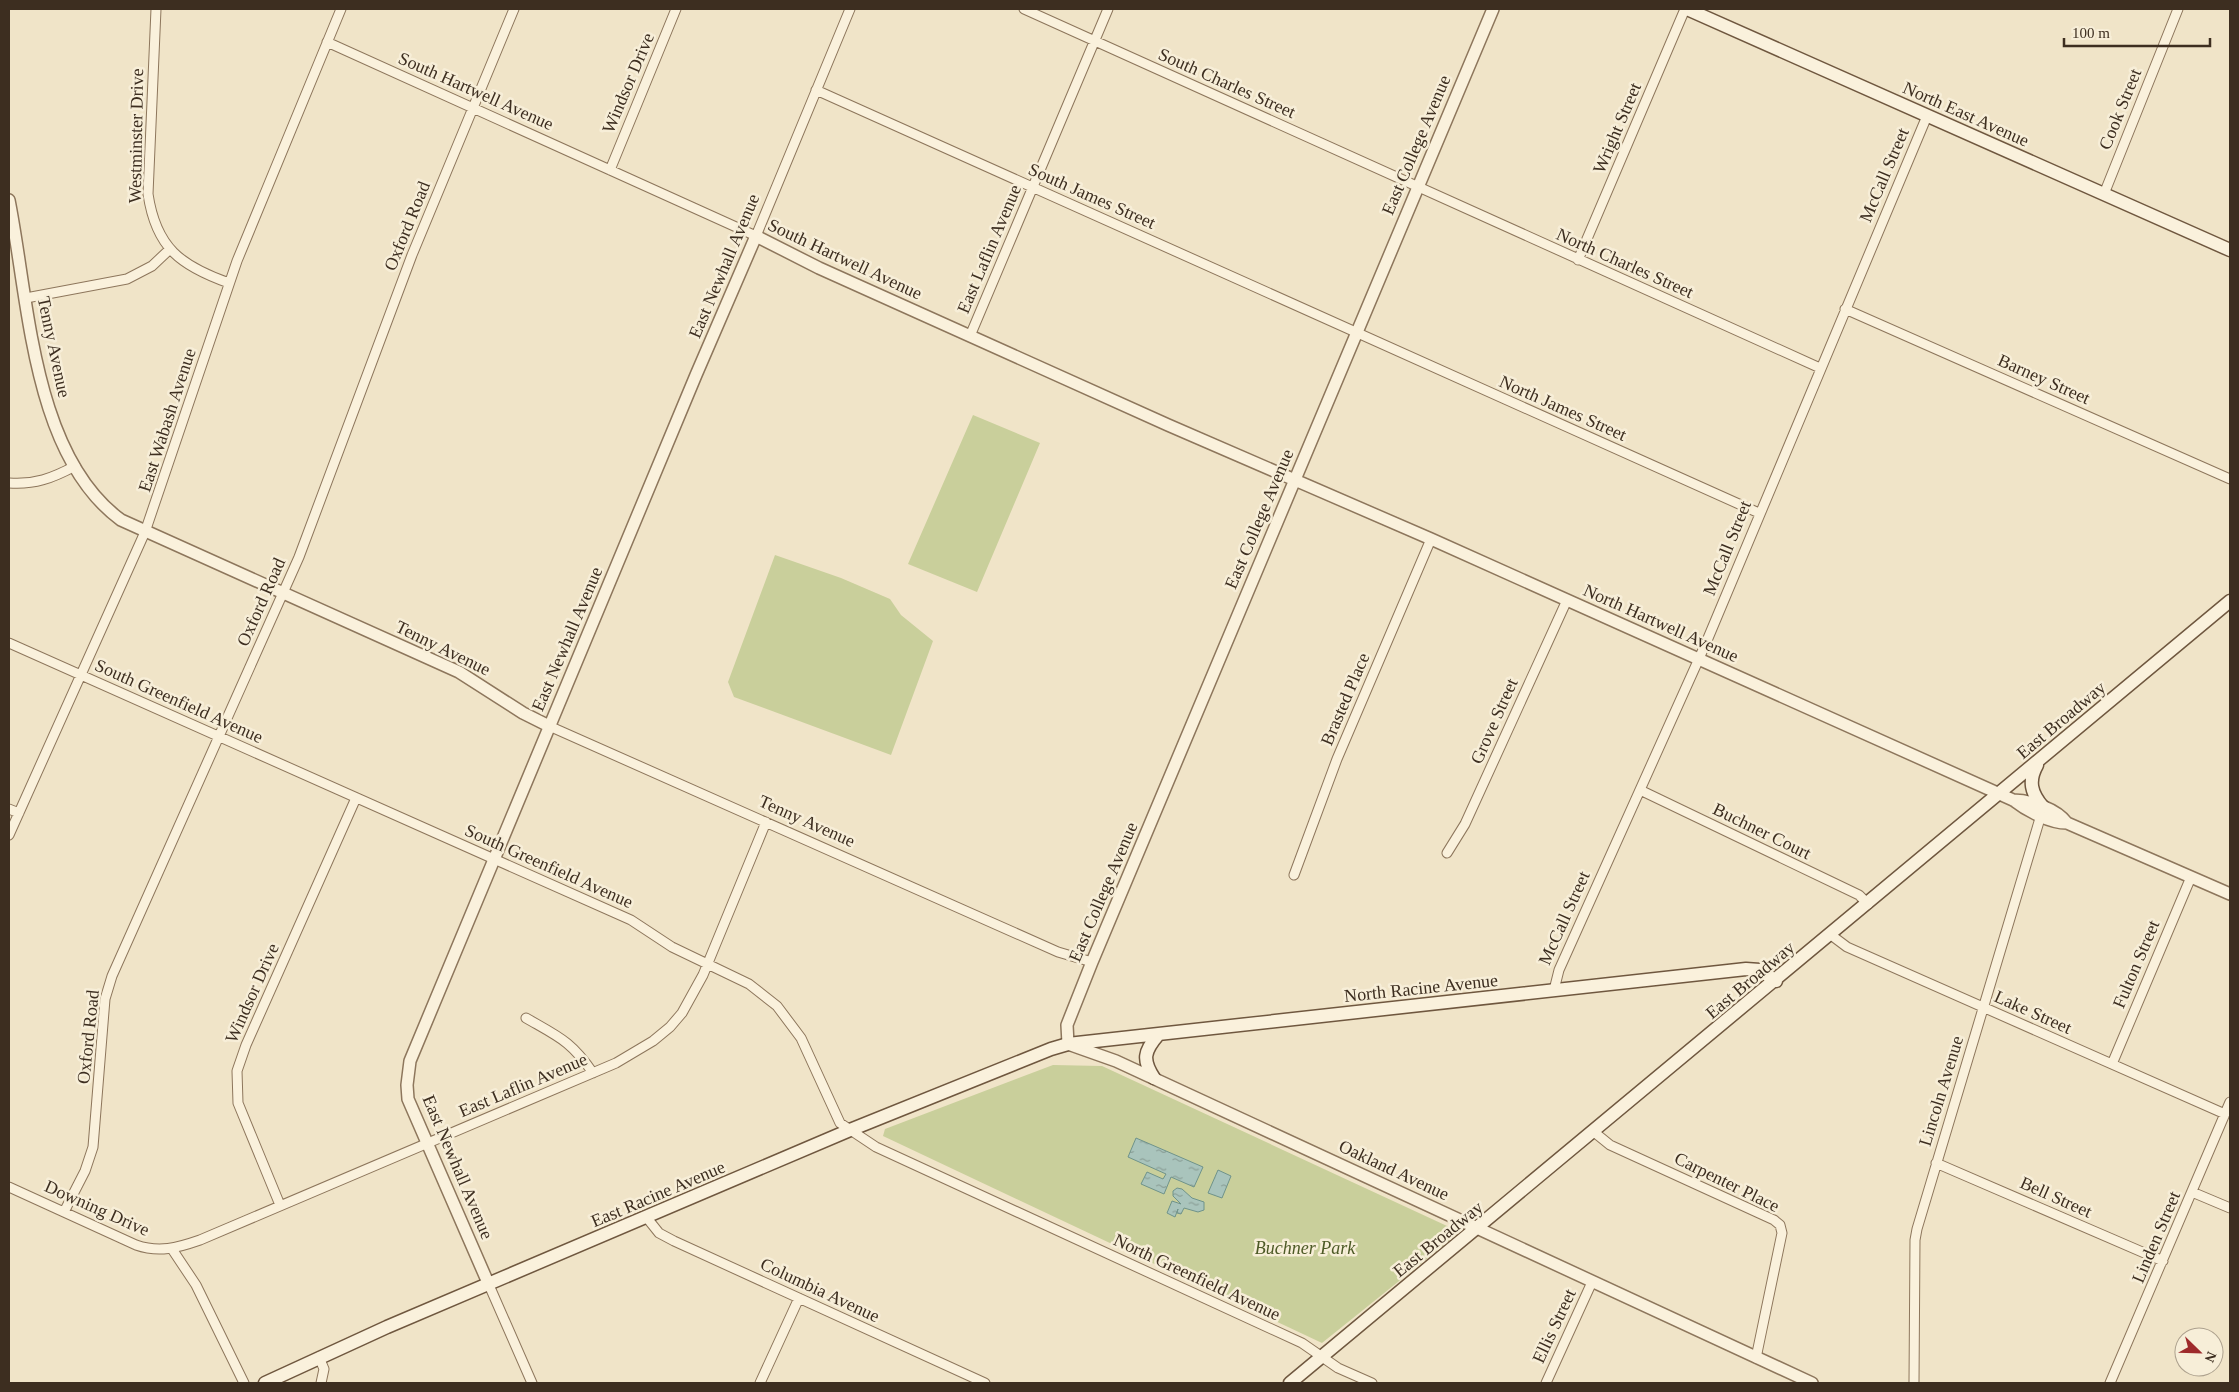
<svg xmlns="http://www.w3.org/2000/svg" width="2239" height="1392" font-family="'Times New Roman',serif">
  <style>
    .green { fill: #c9cf9b }
    .water { fill: url(#water-ripples); stroke: #6f938a }
    .lines { fill: none; stroke-linecap: round; stroke-linejoin: round }
    .minor-casing { stroke: #8d765c; stroke-width: 11 }
    .tertiary-casing { stroke: #8d765c; stroke-width: 14 }
    .secondary-casing { stroke: #6f573f; stroke-width: 15 }
    .minor { stroke: #faf1dc; stroke-width: 9 }
    .tertiary { stroke: #faf1dc; stroke-width: 11 }
    .secondary { stroke: #faf1dc; stroke-width: 12 }
    .labels { text-anchor: middle; stroke-width: 5; stroke-linejoin: round; paint-order: stroke }
    .street-label { font-size: 18px; fill: #3d2e20; stroke: #f7eed8 }
    .park-label { font-size: 18px; font-style: italic; fill: #4d5a26; stroke: #f7eed8 }
  </style>
  <defs>
    <pattern id="water-ripples" width="26" height="14" patternUnits="userSpaceOnUse" patternTransform="scale(1.25)"><rect width="26" height="14" fill="#a9c4bc"/><path d="M2 4q2-2 4 0t4 0M15 11q2-2 4 0t4 0" fill="none" stroke="#8ba098"/></pattern>
  </defs>
  <rect width="100%" height="100%" fill="#f0e4c8"/>
  <path class="green" d="M973,415l67,28 -63,149 -69,-28z
    M775,555l66,23 49,21 11,16 32,26 -42,114 -157,-58 -6,-15z
    M1053,1065l49,1 358,166 -138,111 -439,-207 2,-7z"/>
  <path class="water" d="M1136,1138l67,29 -9,20 -23,-10 -7,17 -23,-10 6,-12 16,7 3,-5 -38,-17z
    M1218,1170l13,6 -9,22 -14,-5z
    M1177,1188l5,1 10,9 12,4v8l-6,2 -14,-4 -3,6 -4,-1 1,-4 -3,8 -8,-4 5,-12 9,3 -8,-8v-5z"/>
  <g class="lines">
    <defs>
      <path id="minor" d="M156,9l-8,185c8,54 33,72 81,89
        M1024,9l796,359
        M327,42l429,194 94,-227
        M816,90l943,423
        M610,170l66,-161
        M2104,194l74,-185
        M1578,260l107,-251
        M26,298l101,-19 25,-13 18,-17
        M1845,309l385,170
        M970,336l138,-327
        M9,483c25,2 44,-5 66,-17
        M9,643l622,277 41,27 77,37 28,22 24,32 39,85 36,24 426,196 36,25 34,15
        M549,726l509,226 34,10
        M1640,790l219,105 9,9
        M9,809l10,4
        M9,835l136,-303 92,-271 104,-252
        M1447,853l18,-29 102,-224
        M1294,875l43,-116 94,-220
        M1831,935l16,12 378,167
        M1554,990l5,-20 147,-327 221,-527
        M526,1018c33,19 45,23 67,55
        M2112,1064l79,-187
        M1594,1132l16,13 164,75 6,5 2,8 -26,125
        M1936,1163l227,98
        M9,1187l127,58c23,8 41,3 64,-5l416,-177 37,-22 17,-14 12,-14 21,-38 63,-153
        M2192,1192l38,16
        M280,1205l-42,-102 -1,-32 9,-26 110,-247
        M64,1212l21,-41 8,-24 12,-148 7,-23 187,-419 113,-302 102,-246
        M647,1218l12,15 15,8 311,142
        M172,1249l24,36 48,98
        M489,1285l43,98
        M319,1357l5,12 -3,14
        M760,1383l39,-85
        M1546,1383l46,-101
        M1914,1383l1,-143 2,-11 124,-414
        M2110,1383l120,-281"/>
      <path id="tertiary" d="M1493,9l-401,953 -25,63 1,19 48,17 696,322
        M9,200c20,100 23,255 112,320l338,152 64,41 26,13
        M2013,800c18,0 44,9 54,23
        M489,1285l-81,-186 -1,-14 3,-24 286,-686 60,-139 63,32 349,157 263,114 582,261c14,11 37,23 54,23l163,71"/>
      <path id="secondary" d="M1687,9l543,241
        M2037,765c-9,16 -6,28 6,42
        M1154,1078c-12,-18 -10,-27 4,-43
        M265,1383l122,-56 463,-197 201,-81 17,-5 678,-75 14,1 16,11
        M1290,1383l940,-782"/>
    </defs>
    <use href="#minor" class="minor-casing"/>
    <use href="#tertiary" class="tertiary-casing"/>
    <use href="#secondary" class="secondary-casing"/>
    <use href="#minor" class="minor"/>
    <use href="#tertiary" class="tertiary"/>
    <use href="#secondary" class="secondary"/>
  </g>
  <g class="labels">
    <g class="street-label">
      <text transform="translate(628 83) rotate(-67)" y="6">Windsor Drive</text>
      <text transform="translate(1227 83) rotate(24)" y="6">South Charles Street</text>
      <text transform="translate(476 91) rotate(24)" y="6">South Hartwell Avenue</text>
      <text transform="translate(2120 109) rotate(-68)" y="6">Cook Street</text>
      <text transform="translate(1966 114) rotate(24)" y="6">North East Avenue</text>
      <text transform="translate(1617 128) rotate(-67)" y="6">Wright Street</text>
      <text transform="translate(136 136) rotate(-89)" y="6">Westminster Drive</text>
      <text transform="translate(1416 145) rotate(-67)" y="6">East College Avenue</text>
      <text transform="translate(1884 175) rotate(-67)" y="6">McCall Street</text>
      <text transform="translate(1092 196) rotate(24)" y="6">South James Street</text>
      <text transform="translate(407 226) rotate(-68)" y="6">Oxford Road</text>
      <text transform="translate(989 249) rotate(-67)" y="6">East Laflin Avenue</text>
      <text transform="translate(845 259) rotate(25)" y="6">South Hartwell Avenue</text>
      <text transform="translate(1625 263) rotate(24)" y="6">North Charles Street</text>
      <text transform="translate(724 266) rotate(-67)" y="6">East Newhall Avenue</text>
      <text transform="translate(54 347) rotate(78)" y="6">Tenny Avenue</text>
      <text transform="translate(2044 379) rotate(24)" y="6">Barney Street</text>
      <text transform="translate(1563 408) rotate(24)" y="6">North James Street</text>
      <text transform="translate(167 420) rotate(-72)" y="6">East Wabash Avenue</text>
      <text transform="translate(1259 519) rotate(-67)" y="6">East College Avenue</text>
      <text transform="translate(1727 548) rotate(-68)" y="6">McCall Street</text>
      <text transform="translate(261 602) rotate(-66)" y="6">Oxford Road</text>
      <text transform="translate(1661 623) rotate(24)" y="6">North Hartwell Avenue</text>
      <text transform="translate(567 639) rotate(-67)" y="6">East Newhall Avenue</text>
      <text transform="translate(443 648) rotate(26)" y="6">Tenny Avenue</text>
      <text transform="translate(1345 699) rotate(-67)" y="6">Brasted Place</text>
      <text transform="translate(179 701) rotate(24)" y="6">South Greenfield Avenue</text>
      <text transform="translate(2061 720) rotate(-40)" y="6">East Broadway</text>
      <text transform="translate(1494 721) rotate(-66)" y="6">Grove Street</text>
      <text transform="translate(807 821) rotate(24)" y="6">Tenny Avenue</text>
      <text transform="translate(1762 831) rotate(26)" y="6">Buchner Court</text>
      <text transform="translate(549 866) rotate(24)" y="6">South Greenfield Avenue</text>
      <text transform="translate(1103 892) rotate(-67)" y="6">East College Avenue</text>
      <text transform="translate(1564 918) rotate(-66)" y="6">McCall Street</text>
      <text transform="translate(2136 964) rotate(-67)" y="6">Fulton Street</text>
      <text transform="translate(1750 980) rotate(-40)" y="6">East Broadway</text>
      <text transform="translate(1421 988) rotate(-6)" y="6">North Racine Avenue</text>
      <text transform="translate(252 993) rotate(-66)" y="6">Windsor Drive</text>
      <text transform="translate(2033 1012) rotate(24)" y="6">Lake Street</text>
      <text transform="translate(88 1037) rotate(-84)" y="6">Oxford Road</text>
      <text transform="translate(523 1085) rotate(-23)" y="6">East Laflin Avenue</text>
      <text transform="translate(1941 1091) rotate(-73)" y="6">Lincoln Avenue</text>
      <text transform="translate(458 1167) rotate(67)" y="6">East Newhall Avenue</text>
      <text transform="translate(1394 1170) rotate(25)" y="6">Oakland Avenue</text>
      <text transform="translate(1727 1182) rotate(26)" y="6">Carpenter Place</text>
      <text transform="translate(658 1194) rotate(-23)" y="6">East Racine Avenue</text>
      <text transform="translate(2056 1197) rotate(24)" y="6">Bell Street</text>
      <text transform="translate(97 1208) rotate(24)" y="6">Downing Drive</text>
      <text transform="translate(2156 1237) rotate(-67)" y="6">Linden Street</text>
      <text transform="translate(1438 1239) rotate(-39)" y="6">East Broadway</text>
      <text transform="translate(1197 1277) rotate(25)" y="6">North Greenfield Avenue</text>
      <text transform="translate(820 1290) rotate(25)" y="6">Columbia Avenue</text>
      <text transform="translate(1554 1326) rotate(-65)" y="6">Ellis Street</text>
    </g>
    <g class="park-label">
      <text x="1305" y="1254">Buchner Park</text>
    </g>
  </g>
  <rect width="2239" height="1392" fill="none" stroke="#3d2e20" stroke-width="20"/>
  <g transform="translate(2199 1352) rotate(113)"><circle r="24" fill="#f7eed8" stroke="#ada18e"/>
  <path d="M0-4L9 19L0 12L-9 19Z" fill="#9e2a2b"/>
  <text y="-8" font-size="14" font-weight="bold" text-anchor="middle" fill="#3d2e20">N</text>
  </g>
  <path d="M2064 38v8h146v-8" fill="none" stroke="#3d2e20" stroke-width="2.5"/>
  <text x="2072" y="38" font-size="15" fill="#3d2e20" stroke="#f7eed8" stroke-width="4" paint-order="stroke">100 m</text>
</svg>
